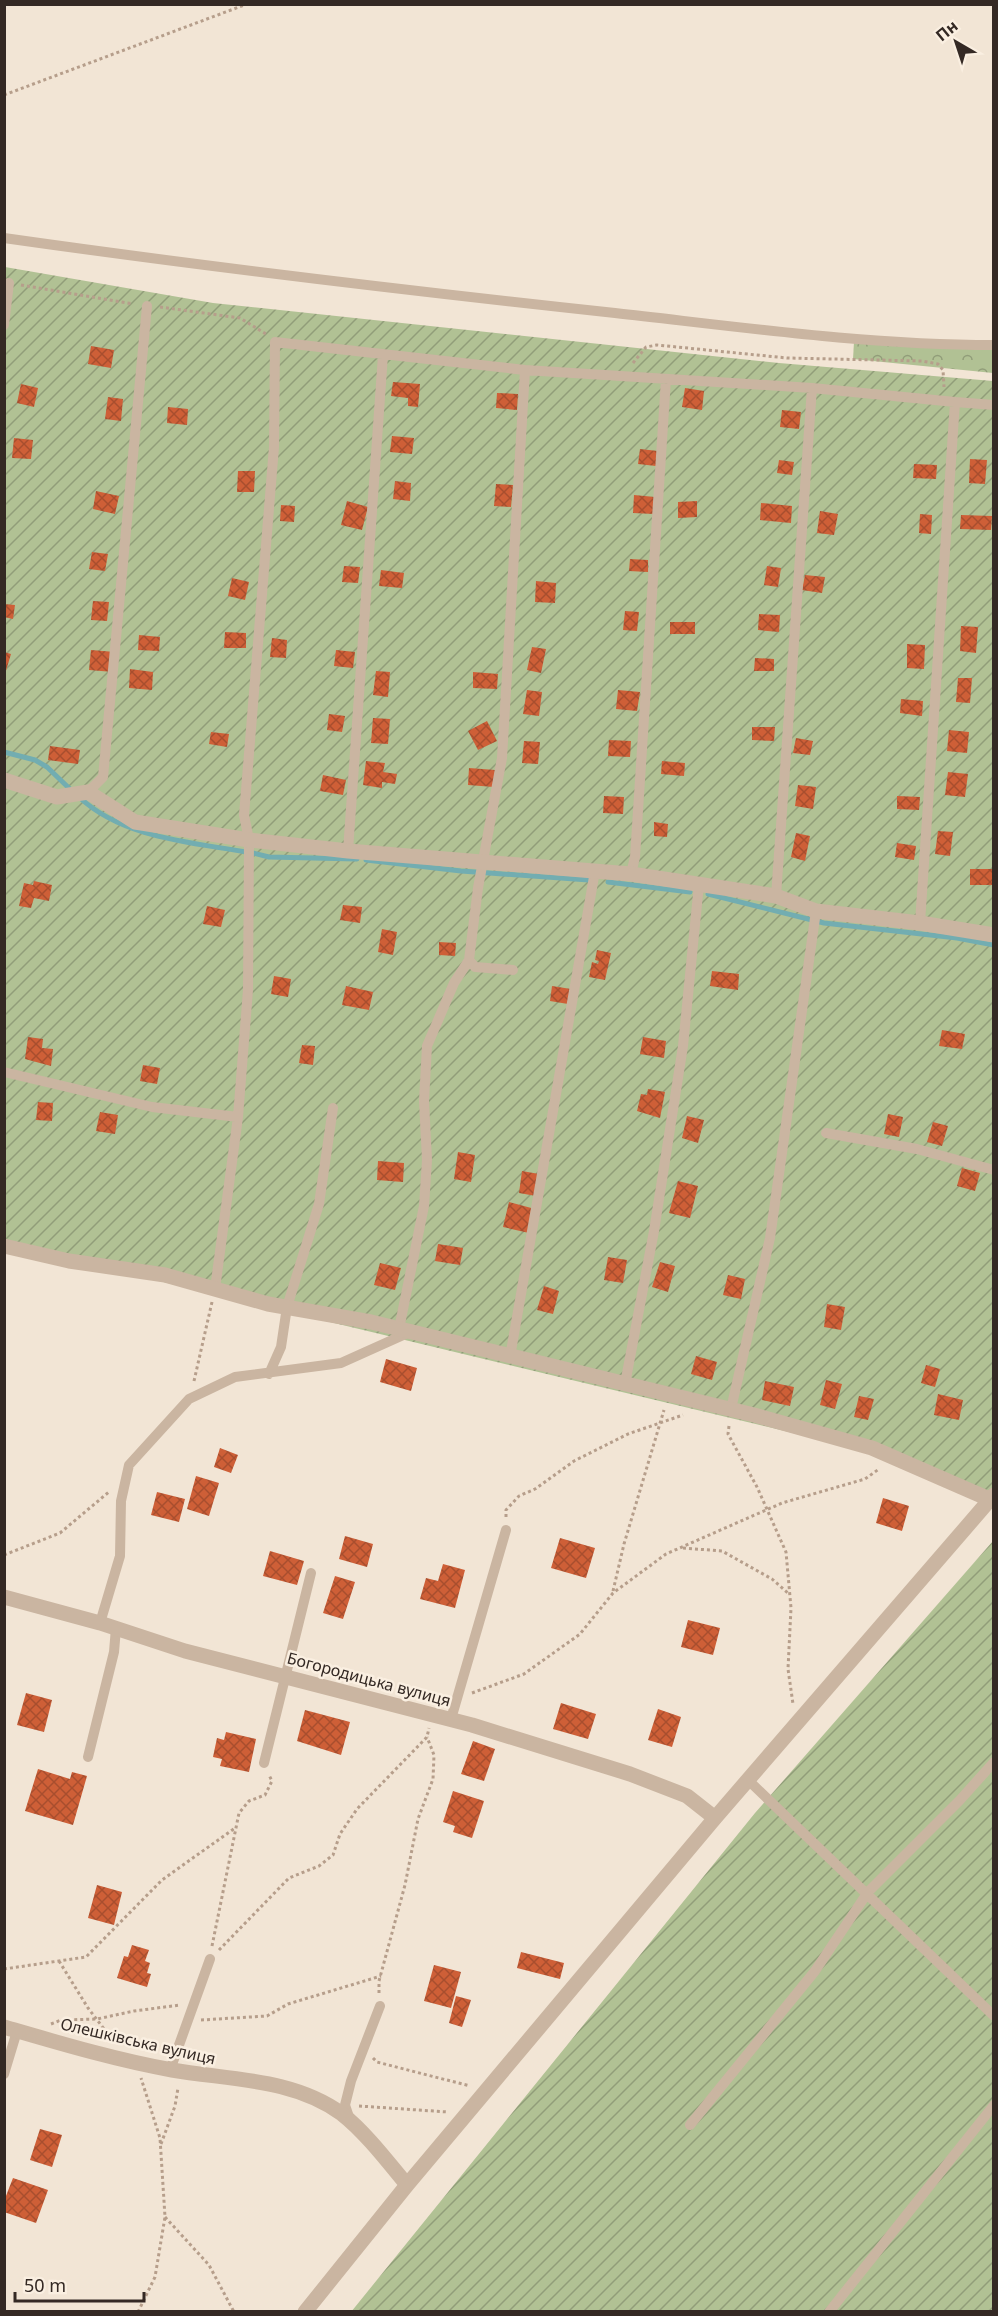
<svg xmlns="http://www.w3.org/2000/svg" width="998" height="2316" font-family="'Noto Sans',sans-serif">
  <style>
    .forest { fill: url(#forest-crowns) }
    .garden { fill: url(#garden-furrows) }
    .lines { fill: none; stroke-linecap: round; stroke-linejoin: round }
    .stream { stroke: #72adb1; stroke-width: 5 }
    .building { fill: url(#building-cross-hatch) }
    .path { stroke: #b69e8b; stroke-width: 3; stroke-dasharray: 3 3; stroke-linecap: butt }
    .service { stroke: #cab5a1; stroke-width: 10 }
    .minor { stroke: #cab5a1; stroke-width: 15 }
    .labels { text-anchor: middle; stroke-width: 5; stroke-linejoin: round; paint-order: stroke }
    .street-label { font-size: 16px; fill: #342924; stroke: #faefe1 }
  </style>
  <defs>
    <pattern id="forest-crowns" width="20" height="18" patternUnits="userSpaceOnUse" patternTransform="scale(1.5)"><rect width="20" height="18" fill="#b1c194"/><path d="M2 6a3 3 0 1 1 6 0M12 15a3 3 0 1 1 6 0" fill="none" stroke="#919d79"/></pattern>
    <pattern id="garden-furrows" width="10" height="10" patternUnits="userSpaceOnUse" patternTransform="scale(1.5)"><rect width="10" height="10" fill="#b1c194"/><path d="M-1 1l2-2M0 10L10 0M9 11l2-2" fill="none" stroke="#919d79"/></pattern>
    <pattern id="building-cross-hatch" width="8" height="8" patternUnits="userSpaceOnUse" patternTransform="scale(1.5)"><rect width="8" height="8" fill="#ce5f37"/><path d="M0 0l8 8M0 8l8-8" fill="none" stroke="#a84e2e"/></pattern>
  </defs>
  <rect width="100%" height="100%" fill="#f2e5d5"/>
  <path class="forest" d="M854,342l139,7v24l-140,-14z"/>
  <path class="garden" d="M5,267l208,36 566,60 214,18v1122l-125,-52 -863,-207z
    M993,1541v770l-642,1 404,-499z"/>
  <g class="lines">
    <path class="stream" d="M4,752l31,8 12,7 25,24
      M79,797c44,41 110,45 167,55
      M253,853l16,4 88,2
      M366,860l95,11 128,9
      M608,882l82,10
      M708,894l116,29 133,15 37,7"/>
  </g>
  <path class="building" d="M91,346l23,4 -3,18 -23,-4z
    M393,382l27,2 -2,23 -10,-1v-8l-17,-2z
    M21,384l17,4 -4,19 -17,-4z
    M685,388l19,3 -2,19 -20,-3z
    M497,393l21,1 -1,16 -21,-2z
    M108,397l15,2 -2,22 -16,-2z
    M168,407l20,2 -1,16 -20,-2z
    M782,410l19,2 -2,17 -19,-2z
    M392,436l22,2 -2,16 -22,-2z
    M14,438l19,2 -2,19 -19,-1z
    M640,449l18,2 -2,15 -18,-2z
    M970,459l17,1 -2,24 -16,-1z
    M779,460l15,2 -2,13 -15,-2z
    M914,464l23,1 -1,14 -23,-1z
    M238,471h17l-1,21h-17z
    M395,481l16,2 -1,18 -17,-2z
    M496,484l17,1 -2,22 -17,-1z
    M96,491l23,5 -4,18 -22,-5z
    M634,495l21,2 -1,17 -21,-1z
    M347,501l21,6 -6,23 -21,-5z
    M697,501v16l-19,1v-16z
    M761,503l31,3 -1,17 -31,-3z
    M281,505l14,1 -1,16 -14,-1z
    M820,511l18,3 -4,21 -17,-2z
    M920,514l12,1 -1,19 -12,-1z
    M961,515l31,1 -1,14 -31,-1z
    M92,552l16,2 -3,17 -16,-2z
    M630,559l18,1v12l-19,-1z
    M344,566l16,1 -2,16 -16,-1z
    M767,566l14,2 -3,19 -14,-2z
    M381,570l23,3 -2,15 -23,-2z
    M805,575l20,2 -3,16 -20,-3z
    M232,578l17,4 -4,18 -17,-4z
    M536,581l20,2 -1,20 -20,-1z
    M93,601l16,1 -2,19 -16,-1z
    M4,604l11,1 -2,14 -9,-2z
    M625,611l14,1 -2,19 -14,-1z
    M759,614l21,1 -1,17 -21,-2z
    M670,622h25v12h-25z
    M961,626l17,1 -2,26 -16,-2z
    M225,632l21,1v15h-22z
    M139,635l21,2 -1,14 -21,-1z
    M272,638l15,2 -1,18 -16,-1z
    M907,644l18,1 -1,24 -17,-1z
    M532,647l14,2 -5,24 -14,-3z
    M91,650l24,2 -2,20 -24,-2z
    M336,650l19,2 -2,16 -19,-2z
    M4,652l7,2 -6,20h-1z
    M755,658l19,1v12h-20z
    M130,669l23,3 -1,18 -23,-2z
    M376,671l14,1 -2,25 -15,-2z
    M473,672l25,2 -1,15 -24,-1z
    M958,678h14l-2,25 -14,-1z
    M527,690l15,2 -3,24 -16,-2z
    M618,690l22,2 -3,19 -21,-2z
    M901,699l22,2 -1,15 -22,-3z
    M329,714l16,2 -3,16 -15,-2z
    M373,718l17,1 -2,25 -17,-1z
    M487,721l10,20 -19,9 -10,-19z
    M752,727h23l-1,14 -22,-1z
    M949,730l20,2 -2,21 -20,-2z
    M211,732l18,2 -2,13 -18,-3z
    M796,738l17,3 -3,14 -17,-2z
    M609,740l22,1 -1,16 -22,-1z
    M524,741l16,1 -2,22 -16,-1z
    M50,746l30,4 -2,14 -30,-4z
    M366,761l19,2 -2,9 14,2 -2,10 -13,-2v6l-19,-3z
    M662,761l23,2 -1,13 -23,-2z
    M469,768l26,2 -1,17 -26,-2z
    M948,772l20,2 -3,23 -20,-2z
    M323,775l23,5 -3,15 -23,-4z
    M798,785l18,2 -3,22 -18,-3z
    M604,796l20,1 -1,17 -20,-1z
    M897,796l23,1 -1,13 -22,-1z
    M654,822l14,2 -1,13 -13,-1z
    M938,831l15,1 -3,24 -15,-2z
    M796,833l14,3 -5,25 -14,-4z
    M897,843l19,3 -2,14 -19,-3z
    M970,869h24v16h-24z
    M34,881l18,4 -3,16 -15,-3 -3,10 -12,-2 5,-23 9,2z
    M343,905l19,2 -2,16 -20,-3z
    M207,906l18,4 -4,17 -18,-3z
    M382,929l15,3 -4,23 -15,-3z
    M439,942l17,1 -1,13 -16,-1z
    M597,950l14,3 -6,27 -16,-3 3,-15 6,2 1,-3 -4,-1z
    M712,971l27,3 -1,16 -28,-4z
    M274,976l17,3 -3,18 -17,-3z
    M346,986l27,6 -4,18 -27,-5z
    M552,986l19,3 -3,15 -18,-3z
    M942,1030l23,4 -3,15 -23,-3z
    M28,1037l15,2 -1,9 11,1 -2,17 -26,-7z
    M643,1037l23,4 -2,17 -24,-4z
    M302,1045l13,1 -2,19 -14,-2z
    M143,1065l17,3 -3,16 -17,-3z
    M648,1089l17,3 -5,26 -23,-7 4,-17 6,1z
    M38,1102l15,1 -1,18 -16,-1z
    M100,1112l18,3 -3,19 -19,-3z
    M888,1114l15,3 -4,20 -15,-3z
    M687,1116l17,4 -6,23 -16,-5z
    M933,1122l15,4 -6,20 -15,-4z
    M458,1152l17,3 -4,27 -17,-3z
    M378,1161l26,2 -1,19 -26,-2z
    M962,1168l18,5 -5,18 -18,-5z
    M522,1171l17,3 -3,22 -17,-3z
    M678,1181l20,5 -8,32 -21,-5z
    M509,1202l26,7 -6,24 -26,-6z
    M438,1244l25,4 -3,17 -25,-4z
    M608,1257l19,3 -4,23 -19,-3z
    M660,1262l15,4 -7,26 -16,-5z
    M380,1263l21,5 -6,22 -21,-5z
    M728,1275l17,4 -4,20 -18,-4z
    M544,1286l15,5 -6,23 -16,-4z
    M827,1304l18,3 -4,23 -17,-3z
    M696,1356l21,6 -5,18 -21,-6z
    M386,1359l31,9 -6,23 -31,-9z
    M926,1365l14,4 -5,18 -14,-4z
    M826,1380l16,4 -7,25 -15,-4z
    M765,1381l29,6 -4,19 -28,-6z
    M938,1394l25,6 -4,20 -25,-5z
    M859,1396l15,3 -6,21 -14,-3z
    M220,1448l18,7 -7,18 -17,-6z
    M196,1476l23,7 -10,33 -22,-7z
    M157,1492l28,7 -6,23 -28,-7z
    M883,1498l26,8 -7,25 -26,-8z
    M345,1536l28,8 -6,23 -28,-8z
    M560,1538l35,10 -9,30 -35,-10z
    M270,1551l34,10 -7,24 -34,-9z
    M443,1564l22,6 -10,38 -35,-9 6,-21 12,3z
    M335,1576l20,6 -12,37 -20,-6z
    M688,1620l32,8 -7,27 -32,-8z
    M26,1693l26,7 -8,32 -27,-7z
    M561,1703l35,11 -8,25 -35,-10z
    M658,1709l23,8 -9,30 -24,-7z
    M305,1710l45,12 -9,33 -44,-14z
    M226,1732l30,7 -7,33 -29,-6 2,-7 -9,-2 4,-19 7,2z
    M473,1741l22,8 -11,32 -23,-7z
    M38,1769l32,10 2,-7 15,4 -14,49 -48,-14z
    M453,1791l31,10 -12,37 -19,-6 2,-6 -12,-4z
    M97,1885l25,7 -8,33 -26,-7z
    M132,1945l17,5 -4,11 5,2 -3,10 4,1 -4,13 -30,-9 7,-22 4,1z
    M521,1952l43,11 -4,16 -43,-11z
    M434,1965l27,7 -10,36 -27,-7z
    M456,1996l15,4 -9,27 -13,-4z
    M40,2129l22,6 -10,32 -22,-7z
    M13,2178l35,12 -12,33 -32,-11v-11z"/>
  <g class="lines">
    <path class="path" d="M4,95l243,-91
      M21,285l112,19
      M160,307l80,11 26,16
      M633,363l13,-16 11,-2 130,13 135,3 16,3 5,6 1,17
      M194,1381l18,-79
      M729,1426l-1,8 29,53 29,65 5,56 -3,61 5,35
      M506,1517v-7l13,-14 16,-7 39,-28 54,-27 55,-19
      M683,1548l39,3 50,28 17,15
      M4,1555l56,-22 50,-42
      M613,1591l11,-47 40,-134
      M472,1693l52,-19 56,-40 33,-41 53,-39 116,-51 83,-24 14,-10
      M212,1946l27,-133 10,-12 16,-6 7,-14 -3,-6
      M219,1950l70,-72 30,-12 14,-11 7,-21 17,-25 70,-72 2,-9
      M59,1961l29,47 26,34
      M4,1969l82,-12 76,-77 73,-52
      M379,1993v-12l26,-96 13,-66 15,-40 1,-24 -7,-18
      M201,2020l66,-4 21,-12 93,-28
      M51,2024l10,-4 36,-1 37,-8 46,-6
      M373,2058l4,4 93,24
      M359,2106l89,6
      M161,2144l14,-38 3,-18
      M165,2217l44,48 25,47
      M138,2312l17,-35 10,-60 -5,-79 -19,-60"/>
    <path class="service" d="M4,238c204,29 407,53 611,75 126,14 252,32 379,32
      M4,325l5,-42
      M88,792l15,-15 44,-471
      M348,851l35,-496
      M631,874l4,-17 31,-478
      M776,896l36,-508
      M920,923l35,-521 39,3
      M513,970l-38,-3 -6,-7 9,-72 24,-130 23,-388
      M4,1072l148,35 86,10 10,-127 1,-150 -5,-25 30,-368 1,-105 250,28 287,18 143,14
      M826,1133l91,16 77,21
      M215,1289l23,-172
      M399,1329l25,-123 3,-46 -3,-59 3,-55 27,-63 15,-23
      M510,1357l85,-486
      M269,1374l12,-27 6,-40 32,-103 14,-96
      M625,1384l29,-153 29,-185 16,-162
      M731,1409l39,-171 46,-327
      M100,1623l20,-67 1,-55 8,-36 60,-66 46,-22 106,-14 69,-31
      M451,1719l55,-189
      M88,1757l26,-105 2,-24
      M264,1763l47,-190
      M749,1781l245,235
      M170,2070l40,-111
      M4,2074l13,-43
      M350,2120l-5,-15 6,-24 29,-75
      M690,2125l125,-154 53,-79 92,-92 34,-38
      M829,2312l165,-207"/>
    <path class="minor" d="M4,780l53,17 31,-5 47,30 114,18 99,11 283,23 145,22 40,15 104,12 74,12
      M4,1246l65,15 96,14 103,29 103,18 383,93 118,33 117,51
      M4,1597l96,26 85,28 287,74 158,49 57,22 28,22
      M4,2027c55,16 112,33 168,43 57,10 121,8 170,44 23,18 46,48 65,71
      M305,2312l102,-127 308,-367 279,-323"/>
  </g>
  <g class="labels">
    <g class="street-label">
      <text transform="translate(369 1679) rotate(15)" y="6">Богородицька вулиця</text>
      <text transform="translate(138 2041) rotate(13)" y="6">Олешківська вулиця</text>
    </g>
  </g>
  <rect width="998" height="2316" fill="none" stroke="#342924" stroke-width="12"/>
  <g transform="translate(956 42) rotate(321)" stroke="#faefe1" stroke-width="4.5" paint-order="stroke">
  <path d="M0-4.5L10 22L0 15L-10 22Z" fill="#342924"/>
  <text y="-9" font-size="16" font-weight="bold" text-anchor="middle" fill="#342924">Пн</text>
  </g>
  <path d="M15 2292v9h129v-9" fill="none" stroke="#342924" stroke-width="3"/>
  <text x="24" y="2292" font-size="18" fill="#342924" stroke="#faefe1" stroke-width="4.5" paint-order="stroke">50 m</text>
</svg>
